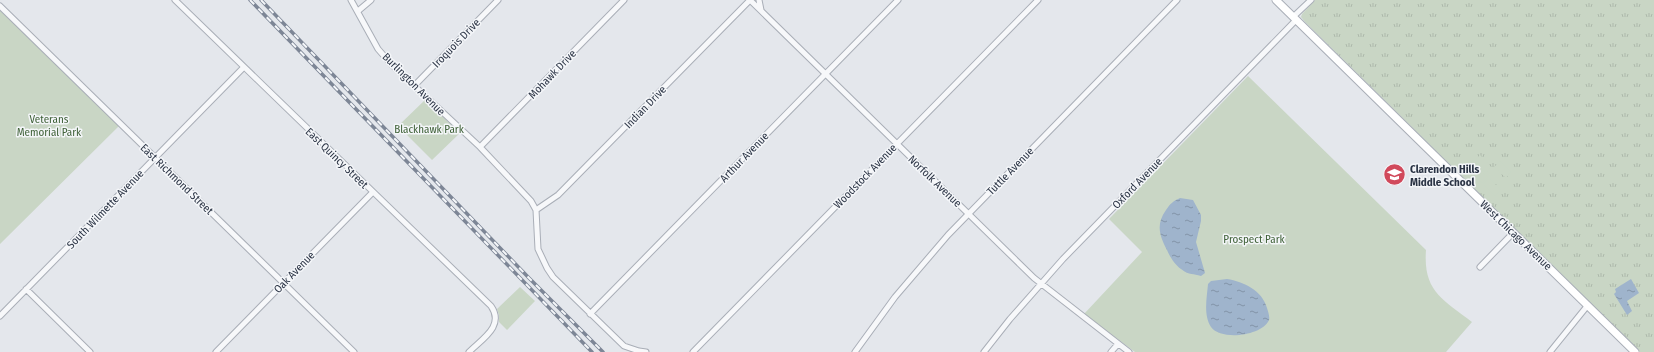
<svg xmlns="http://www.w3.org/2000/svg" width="1654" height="352" font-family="'Fira Sans Condensed',sans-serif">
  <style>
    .grass { fill: url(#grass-tufts) }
    .park { fill: #c9d6c5 }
    .water { fill: url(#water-ripples) }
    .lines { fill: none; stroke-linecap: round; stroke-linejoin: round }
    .minor-casing { stroke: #a9aeb7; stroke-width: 7 }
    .secondary-casing { stroke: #a9aeb7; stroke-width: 9 }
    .minor { stroke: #f7f8fa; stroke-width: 5 }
    .secondary { stroke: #fff; stroke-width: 7 }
    .rail-casing { stroke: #7d8696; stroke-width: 3.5 }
    .rail { stroke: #f4f6f9; stroke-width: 2; stroke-dasharray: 6; stroke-linecap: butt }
    .labels { text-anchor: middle; stroke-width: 3; stroke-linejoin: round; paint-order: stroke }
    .street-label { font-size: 11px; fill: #2b3445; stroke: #f4f6f9 }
    .park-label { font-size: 11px; fill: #3f6138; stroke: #f4f6f9 }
    .poi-label { font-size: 11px; font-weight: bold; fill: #2b3445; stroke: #f4f6f9; text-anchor: start }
  </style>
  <defs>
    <pattern id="grass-tufts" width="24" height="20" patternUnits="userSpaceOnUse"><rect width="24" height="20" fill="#c9d6c5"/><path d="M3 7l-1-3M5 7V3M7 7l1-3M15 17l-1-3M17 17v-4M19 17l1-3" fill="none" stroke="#adb8ab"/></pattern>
    <pattern id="water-ripples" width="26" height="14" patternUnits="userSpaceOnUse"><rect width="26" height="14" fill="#9fb4cc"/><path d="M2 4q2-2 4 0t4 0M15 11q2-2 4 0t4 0" fill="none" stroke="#8293a7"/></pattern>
  </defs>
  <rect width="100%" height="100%" fill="#e4e7ec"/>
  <path class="grass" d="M1315,0h339v352h-14l-335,-330 -4,-5 1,-3z"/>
  <path class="park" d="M0,10l119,116 -119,118z
    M1248,76l178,174c-3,41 16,49 46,72l-26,30h-311l-51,-38 58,-62 -33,-33z
    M425,100l35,33 -28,27 -34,-34z
    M1480,155l11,12 -5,6 -12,-12z
    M1500,161l11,11 -5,6 -12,-11z
    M1476,166l12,11 -6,6 -11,-11z
    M1489,178l12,12 -6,6 -12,-12z
    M520,287l15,14 -28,29 -8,-8v-7l-2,-6z"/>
  <path class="water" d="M1180,198l13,2 8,15v6l-5,21 9,31 -4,3c-8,-3 -11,0 -20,-7 -6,-4 -11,-12 -14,-19 -8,-15 -11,-26 -1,-40 4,-6 7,-9 14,-12z
    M1227,279c17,3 35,11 40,29 1,3 3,9 2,12 -7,16 -48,21 -58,7 -8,-12 -4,-30 -3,-43l3,-3z
    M1631,279l8,14 -12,8 5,10 -5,4 -13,-21 2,-2 -1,-3z"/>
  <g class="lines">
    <defs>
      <path id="minor" d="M175,0l316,306c14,20 -9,33 -22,46
        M351,0l27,49 14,16 88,82 51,54 5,9 2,39 9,19 6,9 71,69 15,5 7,1
        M759,0l2,10
        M0,6l354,346
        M358,11l13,-11
        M1293,17l18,-17
        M414,86l84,-86
        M480,147l144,-147
        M536,210l22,-15 192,-195 284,278 95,74
        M1480,267l33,-34
        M26,289l64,63
        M590,314l308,-314
        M0,316l244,-249
        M216,352l156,-159
        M693,352l345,-352
        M855,352l40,-55 53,-62 229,-235
        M984,352l26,-33 53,-60 233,-239
        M1111,352l7,-8
        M1550,352l38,-47"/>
      <path id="secondary" d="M1276,0l359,352"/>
    </defs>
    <use href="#minor" class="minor-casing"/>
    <use href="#secondary" class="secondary-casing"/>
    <use href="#minor" class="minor"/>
    <use href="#secondary" class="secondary"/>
    <defs>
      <path id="rail" d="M250,0l342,352
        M261,0l268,278 74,74"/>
    </defs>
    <use href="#rail" class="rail-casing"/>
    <use href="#rail" class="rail"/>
  </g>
  <defs>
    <symbol id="school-disc" viewBox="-11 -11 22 22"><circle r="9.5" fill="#d1495b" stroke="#f4f6f9"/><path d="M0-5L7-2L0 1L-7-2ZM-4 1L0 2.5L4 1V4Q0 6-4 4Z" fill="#fff"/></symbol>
  </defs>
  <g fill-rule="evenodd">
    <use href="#school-disc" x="1382" y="162" width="25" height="25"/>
  </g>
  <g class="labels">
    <g class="street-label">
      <text transform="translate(456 43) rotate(-46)" y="4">Iroquois Drive</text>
      <text transform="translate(552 74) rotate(-46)" y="4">Mohawk Drive</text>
      <text transform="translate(414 84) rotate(45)" y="4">Burlington Avenue</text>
      <text transform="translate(645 107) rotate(-46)" y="4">Indian Drive</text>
      <text transform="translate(744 157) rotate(-46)" y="4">Arthur Avenue</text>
      <text transform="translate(337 158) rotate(44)" y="4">East Quincy Street</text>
      <text transform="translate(1010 171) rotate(-46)" y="4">Tuttle Avenue</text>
      <text transform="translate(865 176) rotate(-46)" y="4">Woodstock Avenue</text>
      <text transform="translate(177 179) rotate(44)" y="4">East Richmond Street</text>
      <text transform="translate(935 181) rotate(44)" y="4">Norfolk Avenue</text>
      <text transform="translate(1137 183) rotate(-46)" y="4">Oxford Avenue</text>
      <text transform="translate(105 209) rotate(-46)" y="4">South Wilmette Avenue</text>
      <text transform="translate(1516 235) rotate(44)" y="4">West Chicago Avenue</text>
      <text transform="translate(294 272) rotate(-46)" y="4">Oak Avenue</text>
    </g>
    <g class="park-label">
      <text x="49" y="123">Veterans<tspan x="49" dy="13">Memorial Park</tspan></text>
      <text x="429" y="133">Blackhawk Park</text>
      <text x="1254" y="243">Prospect Park</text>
    </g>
    <g class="poi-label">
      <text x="1410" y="173">Clarendon Hills<tspan x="1410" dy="13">Middle School</tspan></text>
    </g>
  </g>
</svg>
